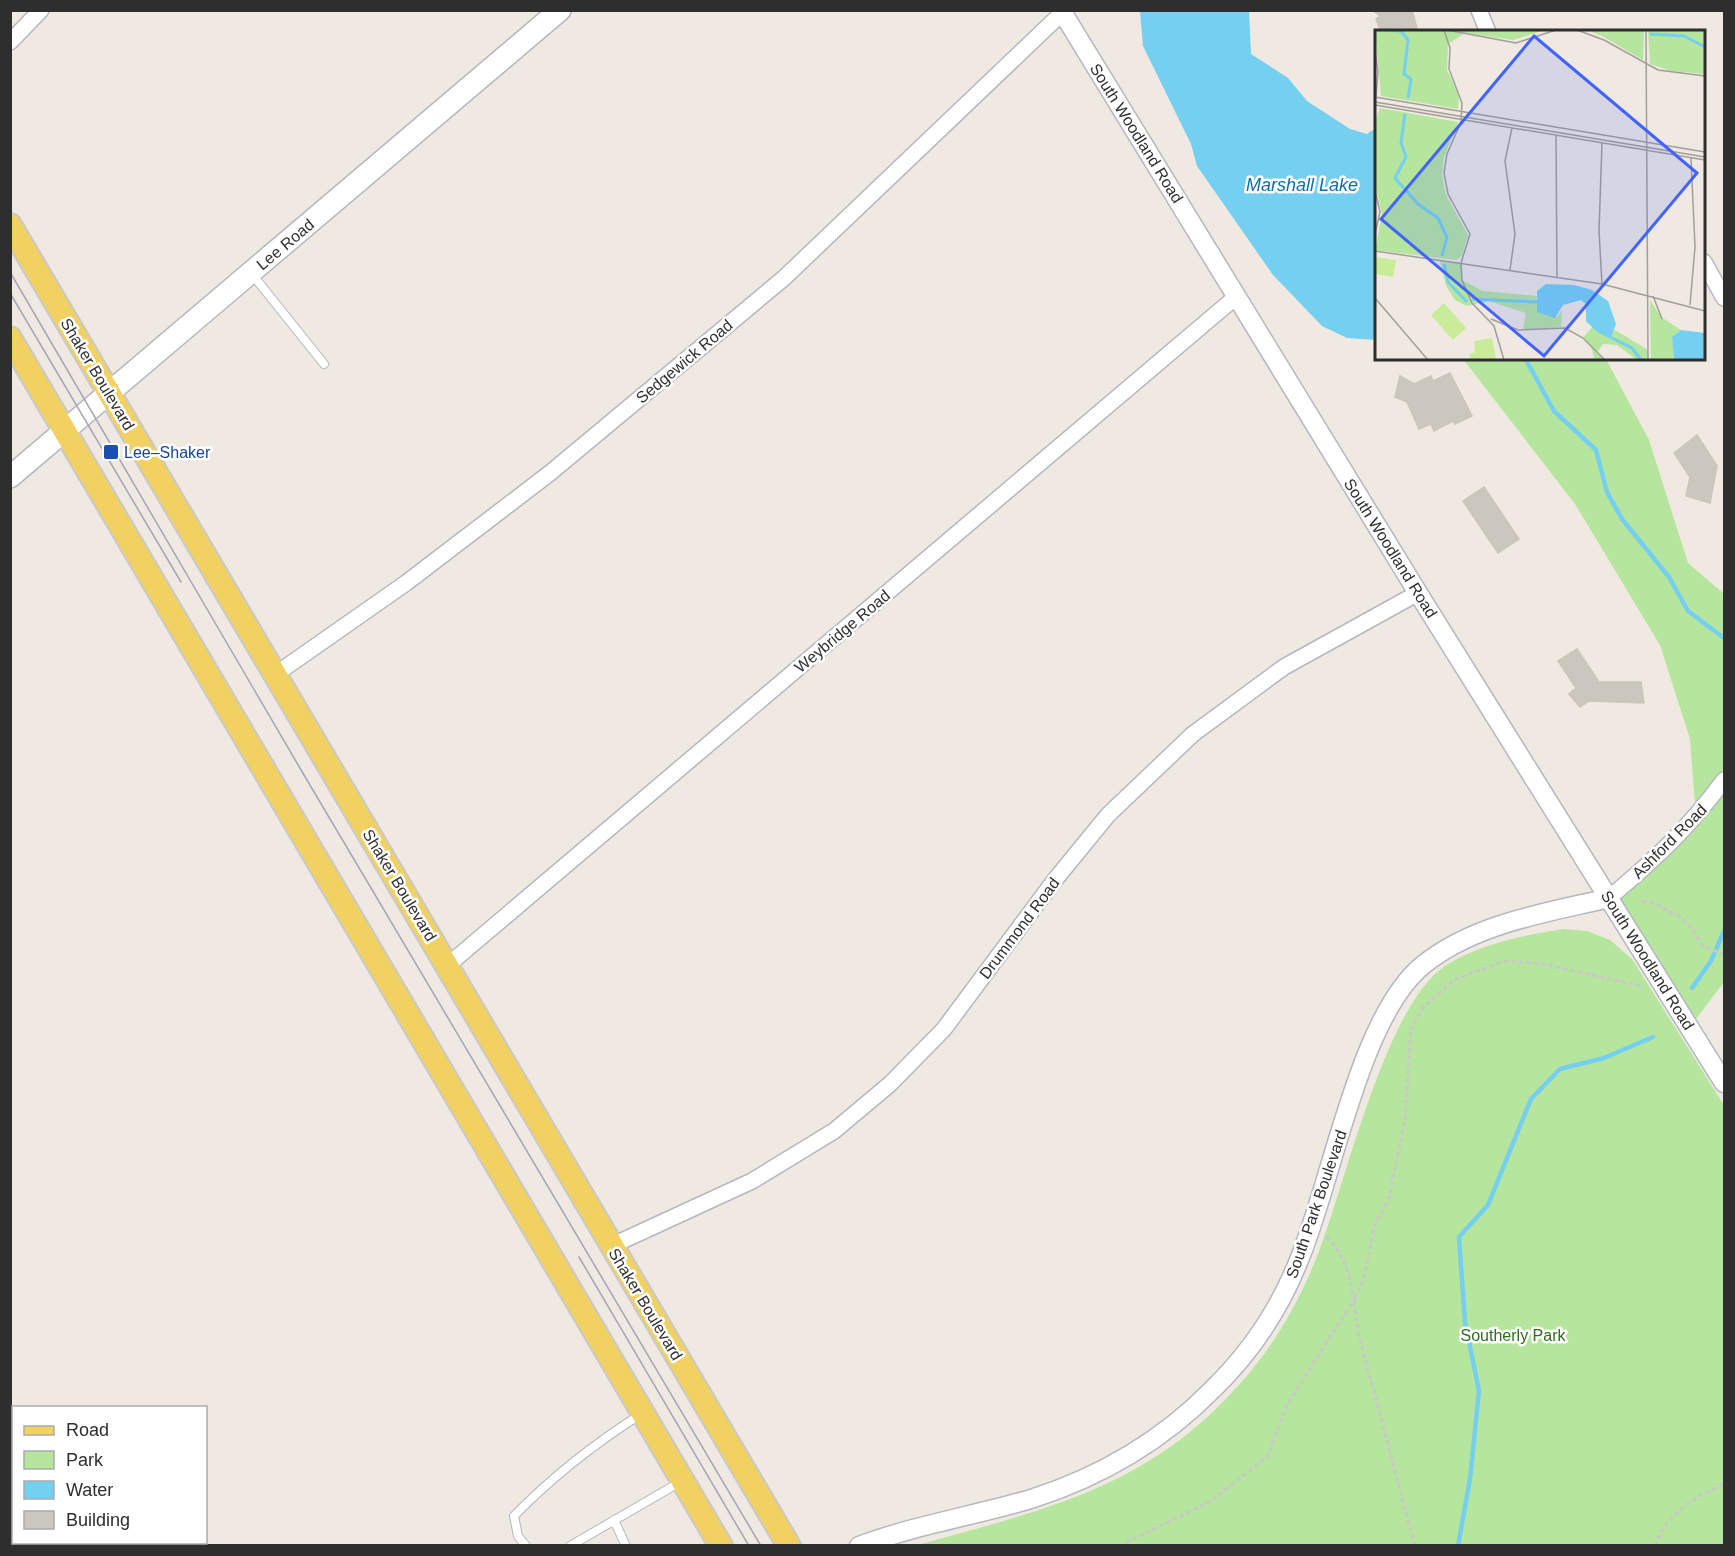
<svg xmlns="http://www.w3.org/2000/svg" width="1735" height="1556" font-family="Helvetica,sans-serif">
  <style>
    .green { fill: #b6e59e }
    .water { fill: #75cff0 }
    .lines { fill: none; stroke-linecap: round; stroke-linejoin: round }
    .stream { stroke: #75cff0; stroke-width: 4.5 }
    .building { fill: #cbc7bf; stroke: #cbc5ba; stroke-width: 1.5 }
    .service-casing { stroke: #b4b7c1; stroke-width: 10 }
    .minor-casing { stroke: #b4b7c1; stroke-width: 18 }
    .tertiary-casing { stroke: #b4b7c1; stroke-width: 21 }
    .secondary-casing { stroke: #b4b7c1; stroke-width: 24 }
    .primary-casing { stroke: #c9c9c9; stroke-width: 26 }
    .path { stroke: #c9c9c9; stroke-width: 3; stroke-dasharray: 4.5 3; stroke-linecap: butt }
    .service { stroke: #fff; stroke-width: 8 }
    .minor { stroke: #fff; stroke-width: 15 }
    .tertiary { stroke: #fff; stroke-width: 18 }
    .secondary { stroke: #fff; stroke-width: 21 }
    .primary { stroke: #f2d163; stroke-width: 22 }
    .tram { stroke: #a3a6b8; stroke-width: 1.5 }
    .transit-dot { fill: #1a4fb4; stroke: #fff; stroke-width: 2 }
    .labels { text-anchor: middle; stroke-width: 5; stroke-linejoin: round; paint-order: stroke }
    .street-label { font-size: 16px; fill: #2e2e2e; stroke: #fff }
    .transit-label { font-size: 16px; fill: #164399; stroke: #fff; text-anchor: start }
    .park-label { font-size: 16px; fill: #2c6e1b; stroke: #fff }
    .water-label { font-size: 18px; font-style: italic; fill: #0d6fa3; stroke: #fff }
    .inset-river { fill: none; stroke: #75cff0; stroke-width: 3 }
    .inset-road { fill: none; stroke: #a29e99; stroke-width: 1.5 }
    .view { fill: #4264fb; fill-opacity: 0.15; stroke: #4264fb; stroke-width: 3 }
    .inset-edge { fill: none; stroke: #2e2e2e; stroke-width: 3 }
  </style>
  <rect width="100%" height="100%" fill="#efe9e1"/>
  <path class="green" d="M1463,359h143l43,81 39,123 36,31v388l-34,45 -81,-129 87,-80 -6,-79 -30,-94 -85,-141z
    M1564,929l23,2 23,9 22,19 92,146v440h-806c124,-35 228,-56 319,-158 36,-39 63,-86 82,-136 27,-68 66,-245 126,-285 34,-22 79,-31 119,-37z"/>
  <path class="water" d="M1140,11h109l2,43 37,24 19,23 43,28 17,5 9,-6v212l-29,-2 -25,-12 -49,-51 -76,-109 -6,-22 -48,-98z"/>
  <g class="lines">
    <path class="stream" d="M1525,358l29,53 42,39 11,42 15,27 47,58 19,34 36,27
      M1692,988l19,-27 13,-30
      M1458,1546l12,-67 9,-88 -14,-69 -6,-85 29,-32 43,-106 29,-30 44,-11 49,-21"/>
  </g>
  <path class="building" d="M1372,10h40l6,22h-37l-5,-13 4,-3z
    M1450,373l22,43 -17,8 -2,-3 -19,10 -3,-7 -12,5 -12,-27 -12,-5 5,-21 14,8 17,-8 2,5z
    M1697,435l20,31 -7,37 -24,-7 4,-19 -16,-24z
    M1484,487l35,52 -21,14 -35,-52z
    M1577,649l22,33h42l3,21 -55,-2 -9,6 -11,-13 7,-6 -18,-27z"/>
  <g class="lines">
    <defs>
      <path id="service" d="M252,274l72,90
        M614,1520l12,26
        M526,1546l-8,-10 -4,-20c39,-40 80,-72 127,-102
        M570,1546l112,-65"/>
      <path id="minor" d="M1479,10l9,22
        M10,42l31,-32
        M1704,262l20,36
        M276,674l130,-91 144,-110 234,-195 278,-265
        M1609,898c45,-38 80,-70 115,-118
        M448,965l789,-669
        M611,1246l141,-65 82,-50 56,-47 54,-55 110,-148 54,-66 85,-81 91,-67 134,-74"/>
      <path id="tertiary" d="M1061,10l357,583 306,490
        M859,1546c56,-21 115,-30 172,-47 69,-22 131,-58 182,-110 37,-36 67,-81 86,-129 33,-78 60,-243 124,-295 52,-42 123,-52 186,-67"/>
      <path id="secondary" d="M10,477l550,-467"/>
      <path id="primary" d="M10,225l779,1321
        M10,338l711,1208"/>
    </defs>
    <use href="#service" class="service-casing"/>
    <use href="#minor" class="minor-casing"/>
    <use href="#tertiary" class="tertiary-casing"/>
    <use href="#secondary" class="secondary-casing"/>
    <use href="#primary" class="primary-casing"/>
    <path class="path" d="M1642,901l16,4 24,13 11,12 10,16 21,9
      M1119,1546l92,-45 56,-44 20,-52 67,-105c-5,-24 -9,-48 -29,-64
      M1415,1546l-57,-214 -4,-32 9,-19 12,-56 14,-27 16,-79 6,-91 12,-20 31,-28 50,-19 34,2 104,23
      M1655,1546c10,-32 41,-50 69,-62"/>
    <use href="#service" class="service"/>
    <use href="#minor" class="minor"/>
    <use href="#tertiary" class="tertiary"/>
    <use href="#secondary" class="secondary"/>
    <use href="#primary" class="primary"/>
    <path class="tram" d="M10,272l294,503 457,771
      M10,293l171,289
      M579,1257l170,289"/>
  </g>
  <rect class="transit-dot" x="103" y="444" width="16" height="16" rx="3"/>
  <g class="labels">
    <g class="street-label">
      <text transform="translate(1137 133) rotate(58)" y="6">South Woodland Road</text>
      <text transform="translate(285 244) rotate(-40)" y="6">Lee Road</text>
      <text transform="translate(684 361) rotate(-40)" y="6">Sedgewick Road</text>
      <text transform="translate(98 374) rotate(59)" y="6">Shaker Boulevard</text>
      <text transform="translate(1391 548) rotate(58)" y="6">South Woodland Road</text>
      <text transform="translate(842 631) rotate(-40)" y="6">Weybridge Road</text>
      <text transform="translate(1669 841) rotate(-45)" y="6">Ashford Road</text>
      <text transform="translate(400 885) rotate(59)" y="6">Shaker Boulevard</text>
      <text transform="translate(1019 928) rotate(-53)" y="6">Drummond Road</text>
      <text transform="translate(1648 960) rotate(58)" y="6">South Woodland Road</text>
      <text transform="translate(1316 1204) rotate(-71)" y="6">South Park Boulevard</text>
      <text transform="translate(646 1304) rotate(59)" y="6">Shaker Boulevard</text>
    </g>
    <g class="transit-label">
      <text x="124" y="458">Lee–Shaker</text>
    </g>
    <g class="park-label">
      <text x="1513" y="1341">Southerly Park</text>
    </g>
    <g class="water-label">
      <text x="1302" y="191">Marshall Lake</text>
    </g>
  </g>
  <g transform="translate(1375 30)">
    <rect width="330" height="330" fill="#efe9e1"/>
    <path d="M0,0h170l-32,10 -48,-7 -17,11 -1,26 12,25 -1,14 -77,-13zM212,0h57l-1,30 -41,-24zM273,0h57v44l-34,-3 -21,-7zM5,78l78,14 -14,35 -2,18 4,20 22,40 -6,21 -6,4 -81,-10 7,-36 -7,-30v-62zM65,231l21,2 1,17 21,11 54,5 -1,6 21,15 5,-7 -1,17 -38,3 3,-17 -37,-12 -22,5 -12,-6 -9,-14zM275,270l11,17 20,13 -9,7 2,23h-23zM218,296l4,6 13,4 5,-6 33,20v10h-11l-20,-15 -14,-1 -6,9 8,7h-11l-2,-11 -9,-11z" fill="#b6e59e"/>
    <path d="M0,227l21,3 -3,17 -18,-3zM69,273l22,25 -13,12 -22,-25zM117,308l4,22h-26l-1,-6 6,-2 -1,-11z" fill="#c9ec9a"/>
    <path d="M171,254l28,1 18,5 16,11 8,23 -4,11 -3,3 -12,-6 -11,-11v-17l-5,-4 -18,5 -8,13 -18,-6v-21zM306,300l24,3v27h-31l-2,-23z" fill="#75cff0"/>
    <path class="inset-river" d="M9,0l17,1 7,9 -4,34 7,5 -3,19M275,4l34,2 21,11M30,84l-4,28 5,15 -11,21 23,26 20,14 9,19 -5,19M69,234l4,18 19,20M97,269l65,3M235,307l22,11 9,12"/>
    <path class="inset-road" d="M69,0l6,18 -1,21 13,34 -1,19 -14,32 -3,19 4,21 22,40 -9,29 1,17 10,23 22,23 10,34M72,0l69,13 40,-13M202,0l27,10 54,30 47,6M271,0l2,330M0,20l3,22 -3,35M0,67l330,55M0,72l330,55M0,75l330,55M181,105l1,142M227,113l-3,88 3,53M0,160l5,22 -5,22M0,221l227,33 103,27M135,240l5,-36 -10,-73 7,-33M278,266l9,23M0,268l53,62M315,275l5,-58 -4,-89M116,289l27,11 47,-2 18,10 22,22"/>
    <path class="view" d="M159,6l163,137 -153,183 -163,-137z"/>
    <rect width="330" height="330" class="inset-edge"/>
  </g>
  <rect width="1735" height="1556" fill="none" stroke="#2e2e2e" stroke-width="24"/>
  <rect x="12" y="1406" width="195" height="138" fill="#ffffff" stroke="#ababab" stroke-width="1.5"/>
  <rect x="24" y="1426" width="30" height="9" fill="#f2d163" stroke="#ababab" stroke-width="1.5"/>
  <text x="66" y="1436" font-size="18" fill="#2e2e2e">Road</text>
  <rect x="24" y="1451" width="30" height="18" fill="#b6e59e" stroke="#ababab" stroke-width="1.5"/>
  <text x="66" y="1466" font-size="18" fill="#2e2e2e">Park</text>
  <rect x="24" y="1481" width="30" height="18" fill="#75cff0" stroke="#ababab" stroke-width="1.5"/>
  <text x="66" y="1496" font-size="18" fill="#2e2e2e">Water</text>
  <rect x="24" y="1511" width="30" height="18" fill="#cbc7bf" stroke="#ababab" stroke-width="1.5"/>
  <text x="66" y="1526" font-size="18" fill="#2e2e2e">Building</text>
</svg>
